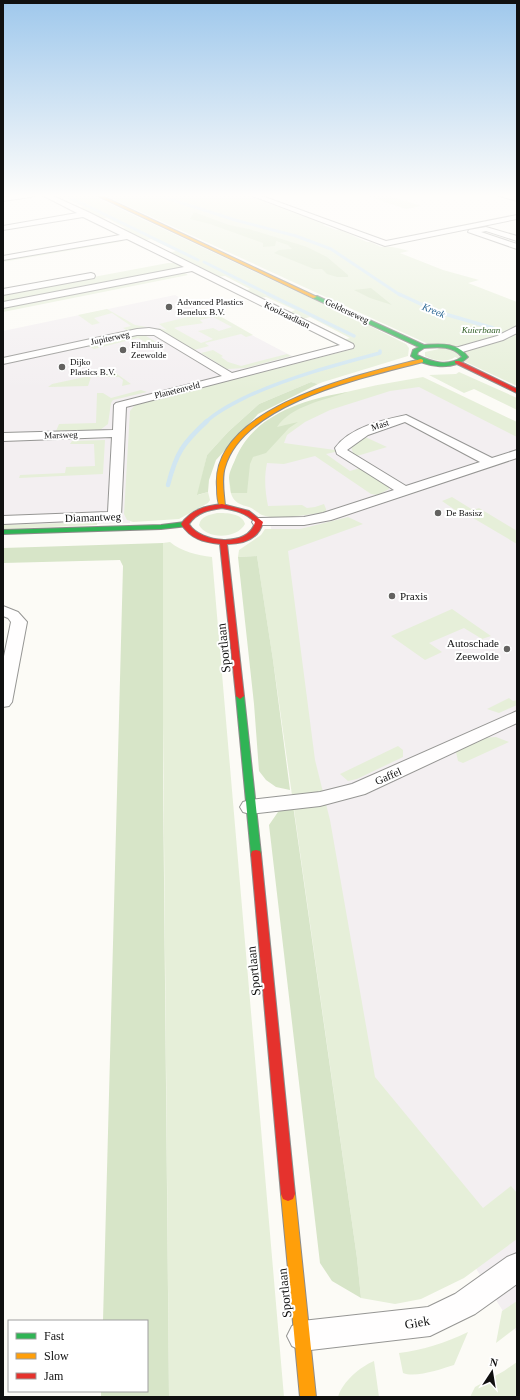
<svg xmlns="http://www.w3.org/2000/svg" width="520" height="1400" font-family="Georgia,serif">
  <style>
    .industrial { fill: #f3eff1 }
    .green { fill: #e6efd9; fill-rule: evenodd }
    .forest { fill: #d7e5c8 }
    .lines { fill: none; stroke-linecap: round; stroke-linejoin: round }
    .stream-far2 { stroke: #d1e6f1; stroke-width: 3 }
    .stream-far1 { stroke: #d1e6f1; stroke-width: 3.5 }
    .stream { stroke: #d1e6f1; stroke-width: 4.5 }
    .street-casing { stroke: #969694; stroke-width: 2 }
    .fast-casing { stroke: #8d8c8a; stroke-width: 2 }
    .slow-casing { stroke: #8d8c8a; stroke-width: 2 }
    .jam-casing { stroke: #8d8c8a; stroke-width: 2 }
    .street { fill: #fffefe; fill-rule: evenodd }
    .fast { fill: #30b455; fill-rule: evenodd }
    .slow { fill: #ff9f0a; fill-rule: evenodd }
    .jam { fill: #e5322d; fill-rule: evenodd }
    .poi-dot { fill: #636260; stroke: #fff; stroke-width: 1.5 }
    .labels { text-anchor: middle; stroke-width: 4; stroke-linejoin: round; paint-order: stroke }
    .far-poi-label { font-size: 9px; fill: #101010; stroke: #fff; text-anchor: start }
    .far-street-label { font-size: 9px; fill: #101010; stroke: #fff }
    .far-park-label { font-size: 9px; font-style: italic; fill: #336028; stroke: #fff }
    .far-water-label { font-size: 10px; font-style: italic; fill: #286493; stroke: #fff }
    .street-label { font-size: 11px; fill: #101010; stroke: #fff }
    .poi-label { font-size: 11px; fill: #101010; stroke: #fff; text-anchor: start }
    .near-street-label { font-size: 13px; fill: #101010; stroke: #fff }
  </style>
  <rect width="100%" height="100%" fill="#fcfbf6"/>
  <path class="industrial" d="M175,295l134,70 -176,43 -3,115 -127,4v-196z
    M420,381l97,48v904l-56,-88 -99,-166 -87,-531 -21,-106 43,-27z"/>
  <path class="green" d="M51,195h40l279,131 36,18 3,4 -1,8 -85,26 -5,2 -7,-2 -52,22 -31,28 -21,23 -9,40 10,-3 2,8 -2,3 -29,16 -46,3 -6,-2 -3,-6 6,-103 5,-6 214,-55 6,-3 -12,-7 7,-2 -40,-21 -7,2 -14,-6 6,-3 -29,-13 -7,1 -15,-7 6,-2 -25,-13 -8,1 -48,-24 7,-2 -25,-12 -7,2 -23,-12 4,-1 -18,-10 -6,1 -22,-11 4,-1 -17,-9 -6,1z
    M104,195h142l24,7 -2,1 57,21 -2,1 13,5 3,-1 28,13h4l10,5c5,-2 23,2 28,4l-9,2 43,17 36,10 -11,3 49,19v84l-62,-29c-8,6 -21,4 -30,-1v-4l14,-3z
    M364,195h23l34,11 -15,3z
    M120,240l4,1 -121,21v-2z
    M168,263h7l10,3 -1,2 -181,35v-9z
    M183,272l5,3 -185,37v-4z
    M107,309l28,16 12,2 -19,4 -5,-3 8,-2 -19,-13 -18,5 6,5 -8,2 -14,-10z
    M211,311l42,24 -7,2 -5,-3 -36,9 4,3 -15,4 -37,-22 10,2 -8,-6zM213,317l19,10 -13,4 -6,-3 -15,3 15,8 -12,4 -27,-15c9,-3 19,-3 29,-5l-3,-3z
    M138,334l8,2 17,10 -7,2 -18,-10 -44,11 -8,-4z
    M213,350l10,6 -2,1 7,5 13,4 46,-12 4,2 -45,12 -19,1 -26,-16z
    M113,371l18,13 -9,2 1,-6 -4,-3h-28l-3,9 -40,1 4,-3z
    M459,372l58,26v12l-43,-21 -10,4 -35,-18 27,-1z
    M423,377l94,45v15l-98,-50 -29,4 -60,19 -25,12 -18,13 -3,8 51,7v2l-9,2 24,17 10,-3 29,18v3l-11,6 -7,-1 -56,-38 -31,8 -17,-1c-3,14 -2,28 1,43l34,-1 5,3 8,-1 9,-3 2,5v3c-15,2 -50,9 -64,3 -4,-2 -8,-6 -13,-8 -3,-1 -8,-2 -11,-4 -12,-8 -9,-28 -4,-39 6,-18 17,-32 32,-43 11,-7 22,-10 34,-14 40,-16 81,-23 123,-30z
    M141,390l6,2 -34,8 -2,3 -3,21 -8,6 -44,1 3,-7 37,-1 1,-30h6l8,5z
    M363,436l24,11 -30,9 -4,-3 -2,-6z
    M105,440l-2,34 -84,4 1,-3 45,-2 1,-6 29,-1 -1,-22h-24l2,-3z
    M452,497l21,13 6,-2 38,23v13l-49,-29 -4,1 -22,-15z
    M217,513c10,0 25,0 28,11 -8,15 -38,16 -46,1 2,-9 10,-10 18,-12z
    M348,517l15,7 -75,27 27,209 15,60 45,257 108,131 28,-22 6,7v46l-53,39 -43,21 -26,5 -34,-6 -4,-40 -84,-598 -16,-104 -19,1 1,-7 22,-15 4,-6h35z
    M97,522v3l-94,4v-4z
    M170,542c12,10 27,13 42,15l72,840h-115l-7,-788 1,-66z
    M452,609l39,27 -9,3 -18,-11 -35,15 13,9 -17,8 -34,-24z
    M509,698l4,3 4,-1v5l-18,8 -12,-4z
    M496,737l13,5 -46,21 -5,-2 -2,-9 26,-14z
    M398,746l5,4v7l-46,22 -9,2 -8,-7z
    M517,1301v26l-21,16 6,-32z
    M468,1332l-14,33c-13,4 -38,13 -51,8l-4,-20c24,-3 46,-10 69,-21z
    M374,1361l5,36h-41c5,-16 22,-30 36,-36z
    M517,1362v35h-47l5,-10 29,-16z"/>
  <path class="forest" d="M194,212l35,13 20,4 58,18 20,10 21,18v2h-11l-10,-3 -5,-5h-8l-40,-16 5,-3 13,-1 -4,-4 -12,-4 -1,5 -12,1v-4l-53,-19 -20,-5z
    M371,288l21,17 -22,-7 -16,-8z
    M311,382l7,2 -60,30 -42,46 -7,20 -1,12 -11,3 10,-40 21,-23 31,-28z
    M348,392c-24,8 -57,14 -71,35l21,-5 -9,6 -23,25 -13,4 -3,7 -3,29h-16c0,-5 -2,-11 -2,-15 0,-6 4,-13 6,-18 18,-45 69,-61 113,-68z
    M163,543v233l6,621h-68v-6h46v-70h-44l20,-755 -3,-6 -117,3v-15z
    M257,556l16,104 17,130 -14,-3 -10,-7 -7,-9 -5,-67 -16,-147z
    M293,805l64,453 4,40 -29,-17 -12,-18 -51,-438 9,-13z"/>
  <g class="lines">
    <path class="stream-far2" d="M65,195l133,65
      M157,195l78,25 61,16 35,13 69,46
      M204,262l66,33"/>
    <path class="stream-far1" d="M268,294l86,42
      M399,294l39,18 55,16
      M206,422c11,-11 28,-19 42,-26 42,-19 87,-31 132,-43v-2"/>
    <path class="stream" d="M168,485c8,-32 15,-42 39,-64"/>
    <defs>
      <path id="street" d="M19,195h16l-4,2 -28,4v-4z
        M42,195h9l37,17 265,132 1,2 -1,2 -227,59 -5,109 -2,3 -116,5v-8l105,-4 4,-75 -109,4v-8l110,-3 1,-25 2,-2 106,-27 -68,-41h-17l-134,29v-6l134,-29 12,-1 11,2 72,43 108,-28 -148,-74 -189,37v-6l181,-35 -57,-28 -124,21v-4l117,-21 -37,-18 -80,13v-4l74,-13z
        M250,195h9l127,46 131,-26v4l-132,27z
        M497,195h11l9,2v4z
        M486,227l31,9v5l-31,-10 -5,1 36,12v5l-49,-17 1,-2z
        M91,273l3,1 1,2 -1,2 -91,17v-6z
        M517,326v7l-14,7 -44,13 -5,-3 1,-2 42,-12z
        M406,415l86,43 25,-8v8l-186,62 -27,5h-50l-2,-3 2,-3 5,-1 45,-1 19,-4 71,-23 -57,-36 -2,-6c15,-21 48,-28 71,-33zM405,422l75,40 -74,24 -59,-36 21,-15z
        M3,606l15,6 9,10 -15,80 -3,4 -6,1v-46l8,-39 -3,-4 -5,-2z
        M517,711v12l-152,71 -45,12 -70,8 -7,-2 -3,-5 3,-5 7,-2 70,-8 32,-8z
        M517,1253v31l-42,30 -45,22 -128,15 -10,-5 -5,-10 5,-10 10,-5 126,-14 27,-13 52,-37z"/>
      <path id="fast" d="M313,296h4l107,49c16,-1 33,-3 44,12 -14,14 -42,11 -57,-1l2,-6 6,-3 -106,-49zM424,348c13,-1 29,-3 38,9 -14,10 -30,5 -45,-2l1,-3z
        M185,522l4,2 -1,2 -27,3 -158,5v-4l158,-5z
        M240,693l4,3 17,158 -1,3 -4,1 -4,-1 -1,-3 -15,-158z"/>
      <path id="slow" d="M96,195h4l217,102 -4,1z
        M421,359l2,1v2c-57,15 -179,40 -198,105 -4,12 -1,26 0,39l-1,1h-4c-3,-6 -3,-14 -3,-20 -7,-81 146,-113 204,-128z
        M288,1187l5,2 2,5 21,203h-16l-19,-203 2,-5z"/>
      <path id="jam" d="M455,361h4l58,28v4l-62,-30z
        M222,504l27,7 14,11c-4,17 -20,22 -36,22l17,152 -4,3 -4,-3 -16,-152c-17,-2 -29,-5 -39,-20 11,-15 24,-18 41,-20zM222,508c13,2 24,5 33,14 -6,26 -55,21 -66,2 8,-12 20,-14 33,-16z
        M256,850l4,1 1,3 34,340 -2,5 -5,2 -5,-2 -2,-5 -30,-340 1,-3z"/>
    </defs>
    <use href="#street" class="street-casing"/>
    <use href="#fast" class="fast-casing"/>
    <use href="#slow" class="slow-casing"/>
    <use href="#jam" class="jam-casing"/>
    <use href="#street" class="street"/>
    <use href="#fast" class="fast"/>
    <use href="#slow" class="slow"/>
    <use href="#jam" class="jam"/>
  </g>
  <linearGradient id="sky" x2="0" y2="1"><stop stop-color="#9fc8ec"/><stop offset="0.5" stop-color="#fefdfb"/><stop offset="1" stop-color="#fefdfb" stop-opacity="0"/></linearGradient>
  <rect width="520" height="391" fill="url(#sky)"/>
  <g class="poi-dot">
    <circle cx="169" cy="307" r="4"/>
    <circle cx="123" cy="350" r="4"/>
    <circle cx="62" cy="367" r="4"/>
    <circle cx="438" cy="513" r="4"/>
    <circle cx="392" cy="596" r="4"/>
    <circle cx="507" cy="649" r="4"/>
  </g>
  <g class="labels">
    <g class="far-poi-label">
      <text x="177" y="305">Advanced Plastics<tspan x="177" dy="10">Benelux B.V.</tspan></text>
      <text x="131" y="348">Filmhuis<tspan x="131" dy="10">Zeewolde</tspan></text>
      <text x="70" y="365">Dijko<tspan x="70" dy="10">Plastics B.V.</tspan></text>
      <text x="446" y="516">De Basisz</text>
    </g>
    <g class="far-street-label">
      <text transform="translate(347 311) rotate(25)" y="3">Gelderseweg</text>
      <text transform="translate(287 315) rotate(26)" y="3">Koolzaadlaan</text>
      <text transform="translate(110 338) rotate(-12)" y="3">Jupiterweg</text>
      <text transform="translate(177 390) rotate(-14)" y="3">Planetenveld</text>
      <text transform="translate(380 425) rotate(-18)" y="3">Mast</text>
      <text transform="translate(61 435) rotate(-2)" y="3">Marsweg</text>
    </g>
    <g class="far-park-label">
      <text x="481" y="333">Kuierbaan</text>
    </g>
    <g class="far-water-label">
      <text transform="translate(434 310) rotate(22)" y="4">Kreek</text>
    </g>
    <g class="street-label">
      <text transform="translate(93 517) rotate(-2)" y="4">Diamantweg</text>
      <text transform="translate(388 776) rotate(-24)" y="4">Gaffel</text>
    </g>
    <g class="poi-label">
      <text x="400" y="600">Praxis</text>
      <text x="499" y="647" text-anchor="end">Autoschade<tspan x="499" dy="13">Zeewolde</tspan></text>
    </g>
    <g class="near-street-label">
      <text transform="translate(223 648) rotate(-96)" y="5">Sportlaan</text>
      <text transform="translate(253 971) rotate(-96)" y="5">Sportlaan</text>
      <text transform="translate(284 1293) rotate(-96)" y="5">Sportlaan</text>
      <text transform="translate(417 1322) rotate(-10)" y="5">Giek</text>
    </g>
  </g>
  <rect width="520" height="1400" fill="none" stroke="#101010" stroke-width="8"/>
  <rect x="8" y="1320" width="140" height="72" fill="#ffffff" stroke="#9f9f9f"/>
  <rect x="16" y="1333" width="20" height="6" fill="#30b455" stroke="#9f9f9f"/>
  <text x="44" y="1340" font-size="12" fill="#101010">Fast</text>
  <rect x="16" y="1353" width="20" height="6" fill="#ff9f0a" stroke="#9f9f9f"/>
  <text x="44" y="1360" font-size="12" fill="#101010">Slow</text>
  <rect x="16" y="1373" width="20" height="6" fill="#e5322d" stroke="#9f9f9f"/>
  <text x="44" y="1380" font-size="12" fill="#101010">Jam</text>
  <g transform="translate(492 1372) rotate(12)" stroke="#ffffff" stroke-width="3" paint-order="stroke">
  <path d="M0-3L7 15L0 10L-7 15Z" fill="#101010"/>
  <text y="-6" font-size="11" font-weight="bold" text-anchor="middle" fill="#101010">N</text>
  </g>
</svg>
